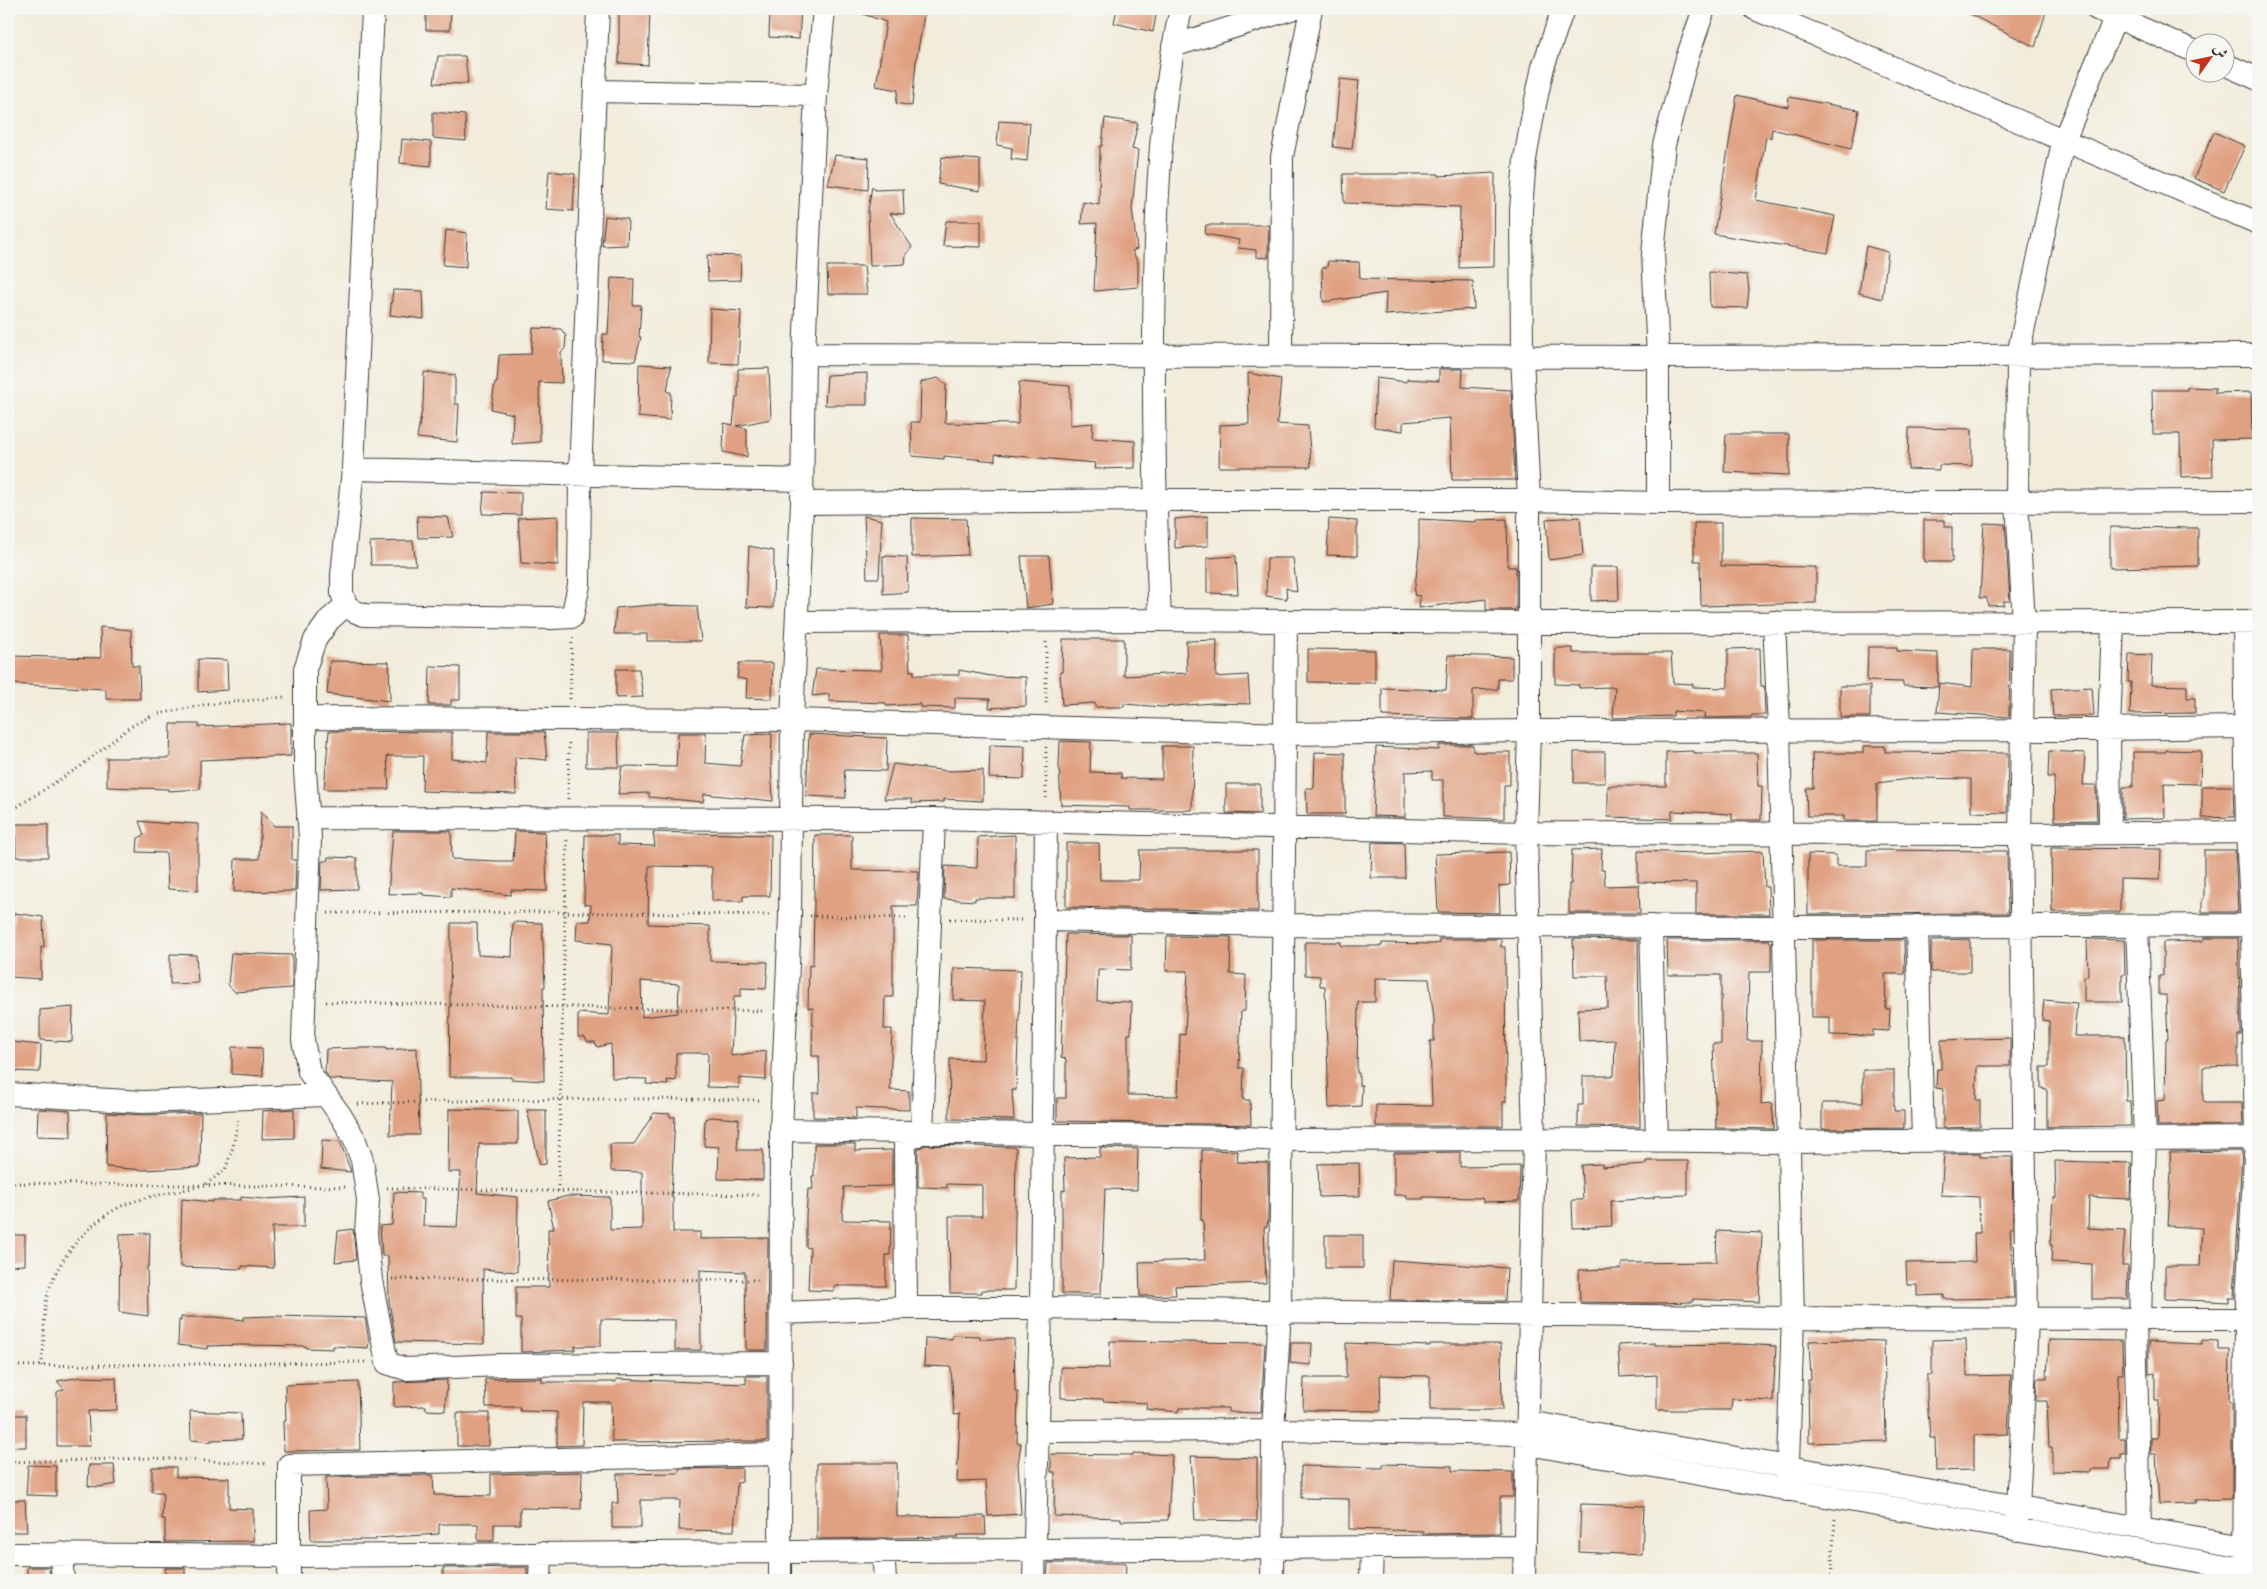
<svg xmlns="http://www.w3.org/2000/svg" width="2267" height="1589" font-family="'Libre Bodoni',Amiri,serif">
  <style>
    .building { fill: #e0a182; fill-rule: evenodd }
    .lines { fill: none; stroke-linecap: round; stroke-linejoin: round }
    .minor-casing { stroke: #3c3b39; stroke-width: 24 }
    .path { stroke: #3c3b39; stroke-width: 3; stroke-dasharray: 1 4; stroke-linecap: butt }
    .minor { stroke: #fff; stroke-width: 22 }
  </style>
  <rect width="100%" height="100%" fill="#f6f6f2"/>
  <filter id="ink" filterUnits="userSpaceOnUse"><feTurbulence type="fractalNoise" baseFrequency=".02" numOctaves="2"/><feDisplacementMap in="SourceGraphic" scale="10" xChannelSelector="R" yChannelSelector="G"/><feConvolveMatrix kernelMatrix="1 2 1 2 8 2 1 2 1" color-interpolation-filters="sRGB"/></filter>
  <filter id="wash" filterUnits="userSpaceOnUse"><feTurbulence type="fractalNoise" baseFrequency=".0096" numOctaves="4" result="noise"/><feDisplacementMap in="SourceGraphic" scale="20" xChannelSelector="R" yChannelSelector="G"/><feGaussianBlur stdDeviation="1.12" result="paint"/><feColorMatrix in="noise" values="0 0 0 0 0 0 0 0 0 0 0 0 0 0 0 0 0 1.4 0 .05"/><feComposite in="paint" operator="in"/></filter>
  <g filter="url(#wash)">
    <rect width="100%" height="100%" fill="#f2ecdb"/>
    <g id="blocks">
      <path class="building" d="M426,9h25l-1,21h-24z
        M619,9h31l-2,56 -29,-2z
        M770,9h31l-2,30 -30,-2z
        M855,9h70l-9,53 -4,44 -16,-3 2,-13 -22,-4 10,-64 -32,-11z
        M1117,9h40l-4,23 -39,-9z
        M1960,9h87l-12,38z
        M438,56h27l3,28 -34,-1z
        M1340,79l19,2 -7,68 -19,-2z
        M1737,95l51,12 1,-10 70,13 -8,39 -79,-20 -1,9 -5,-2 -10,64 79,16 -7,37 -114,-19z
        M433,112l32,3 1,26 -33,-3z
        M1105,118l33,5 -6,26 6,1 -6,58 5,41 -5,2 6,11v25l-44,4 3,-68 -16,1 2,-22 16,3 1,-59h2z
        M999,121l31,2 -3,38 -16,-2 1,-11 -15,-3z
        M2214,132l31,14 -21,45 -30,-13z
        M402,139l29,3v24l-31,-3z
        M835,155l34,3 -1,32 -40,-5z
        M942,157l38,3v31l-42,-7z
        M549,171l26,3 -2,37 -27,-2z
        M1495,173l-1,94 -35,1 1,-61 -116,-4 -1,-29h96v2z
        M872,186l3,4 28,-1 1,25 -14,-1 22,34 -6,7 -1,10 -35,2 -2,-55z
        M605,216l23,3 -1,26 -25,1z
        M946,221h35v26l-38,-1z
        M1206,225h63l-1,33 -12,-1v-7l-18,-2 1,-8 -34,-6z
        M446,230l21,3 -1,34 -23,-2z
        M1866,246l22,6 -6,47 -23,-6z
        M707,255l34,1 -1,24 -32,1z
        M1328,261l31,1 1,17 113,2 1,28 -89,6 1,-22 -63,9 -1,-34 5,-1z
        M827,266h37l3,28h-39z
        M1709,272l38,3 2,15 -2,18 -37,-1z
        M611,278l23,1 -1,26h8l-2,32h2l-6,24 -33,-1 1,-26h5z
        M393,290l30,1 1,28 -34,-4z
        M710,309l31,2 -3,53 -29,-1z
        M533,328l28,1 5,7 -1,13 -4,3 1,31 -23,-1 1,60 -28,2 1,-30 -22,-5 4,-26h2l2,-28 32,-1z
        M639,364l32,2 -4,26h4l-1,28 -32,-3z
        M769,368l2,51 -35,7 11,3v28l-24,-5 1,-29 9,2 3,-28h2v-28z
        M1439,369h24l-1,18 49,3 4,90h-63l-2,-62 -47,4v9l-29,-4 2,-49 31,4v-3l32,2z
        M424,372l31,3v29h4l-2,38 -40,-4 6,-34z
        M867,373v32h-42l2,-30z
        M1248,373l33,6 -4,45 31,2 3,41h-92l1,-42 29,-1z
        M938,378l8,7 -1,38 73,1 1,-42 51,4v39l23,-2 -1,15 43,3v27l-41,1 1,-6 -100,-9v7l-51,-5v3l-32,-3 -1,-34h9l1,-40z
        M2187,387l28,1v5l36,-1 1,47 -40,1 1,36 -32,1 -1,-43h-27l-1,-44h35z
        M1909,428l63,1v37l-33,-1v5l-31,-1z
        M1726,434h63v41l-65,-3z
        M484,492l37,1v22l-39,-1z
        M417,516l31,1 5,20 -35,1z
        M558,516v49l-37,-2 -3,-45z
        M864,516l18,4 -3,58h-12z
        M1208,516v30l-33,2v-29z
        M1580,517l3,38 -34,5 -3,-41z
        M912,518l54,1 2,36 -56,2z
        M1329,519l28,2v35l-30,-1z
        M1419,519l57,3v-2l31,-1 1,48h8v43h-30v-11l-67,9 1,-12 -6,-1 5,-43z
        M1924,520h21v7h7v35h-28z
        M1694,523h27v43l95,1v36l-115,3 -1,-45h-6z
        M1984,523l21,1 5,77h-6v4l-16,1 -1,-8h-7z
        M2110,527l88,1v38l-88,2z
        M413,541l3,24h-45l-1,-23z
        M749,546l25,5 -1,57 -27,-1z
        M883,556l24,1 1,35 -25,2z
        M1021,556h28l4,48 -27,4z
        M1236,556l2,38 -31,-1v-35z
        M1267,558h26l4,34 -11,-4 1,11 -21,-3z
        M1591,567h27l1,33 -28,1z
        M652,605l45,1 4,35h-54v-7h-33l2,-26z
        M100,627l31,3 1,36h7l1,33h-34v-10l-97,-5v-28l92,2z
        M880,635h28l2,36h4v4h45v-5l32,6 35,1v29l-37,2 1,-9 -35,-1v10l-35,-1v-3l-34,2v-3l-57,-2v-7l-17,2 4,-27 66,1z
        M1063,639h61v37l63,-3 -1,-32 31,-1 -1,37 32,-2 2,29 -37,-1 -51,4 -38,-3v3h-29v-4l-33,2 -2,-33h2z
        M1868,647h29v4l41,2v34l-35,-1v-4l-36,-1z
        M1555,648h18v5h98l2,30 20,1v3l34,1 1,-3v-36l32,-1 1,38h3l1,29h-13v2l-48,1 1,-5 -32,-2v5l-60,2 2,-31 -36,1v-3l-24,-1z
        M1308,649l67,1v33l-67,-1z
        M1973,649h37l-1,68 -72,-5 2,-29 33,4z
        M2129,654l23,1 -1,30 36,1v12h8v15l-65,1 1,-32h-3z
        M1448,655l64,2v22h-14v10l-25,1v29l-91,-3v-28l64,2z
        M198,659l29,1 1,30 -30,2z
        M330,661l59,1 1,39 -63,-7z
        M739,663h34l-1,36 -26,-1 1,-18 -10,-2z
        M430,666l30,1v33h-9v5h-22z
        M616,669h23l4,28 -27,1z
        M1840,686h30v31h-30z
        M2092,687l2,29h-41l-2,-27z
        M291,723v33l-91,4v29l-32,2v-2l-61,-2v-29h63l1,-34h28v3z
        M329,731l123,1v27l35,4 1,-31h56l3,28 -32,-3 1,37 -94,-3 1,-35h-36l2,33h-65z
        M586,733h32l1,34h-33z
        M678,733h28l-1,30 35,3 5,-31 27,-1 -1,30 2,37 -69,-7 -1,8 -54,-5v-4l-31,1 4,-28 54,1z
        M809,734l78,4 -1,33 -42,-1 2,28 -40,-2z
        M1060,741l31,1 -1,30 31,1v5l41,1v-33h31l-1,64h-62v-3l-69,-2 -2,-39z
        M990,745l35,1 -1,33 -35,-1z
        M1439,745h34v6l2,1h35v33h-6v34l-61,-2v-37h-11v-9l-27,1v45l-32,-1 3,-69 63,3z
        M1863,746h22v6l123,1 -1,60 -36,-1v-33l-55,-1 -39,5v38h-33v-5h-37l-1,-28h7l-1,-35h51z
        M2166,750l35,1 -1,33 -36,-1 1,35 -42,1v-32h10v-35h33z
        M1694,751v2h63l1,33h4l-1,34h-29v-6l-60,-3v8l-64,-2v-31h58v-34z
        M2049,751l36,2 -2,32h13l1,35 -42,1 -1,-44h-6z
        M1315,752l30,1v61h-38l-1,-26h8z
        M1574,752h31v31h-31z
        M893,764l55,7 35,-1v31l-39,-2v3l-32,1v-4h-28z
        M1226,784h34v30l-34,-1z
        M2202,786h31l1,31 -32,1z
        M261,811l13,15h18v34h4l-1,31 -61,1 1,-33h24z
        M139,821l30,3v-2l29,2v67l-30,-2 -2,-36 -29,-1 1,-14 6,-3z
        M15,824h33v33h-32z
        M393,831h58l1,28 45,2h16l2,-30 30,1 2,59 -36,-1v5l-60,-7v9l-28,-2v-2l-35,1z
        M653,832l118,3 -1,61h-27v5h-31v-34l-63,-1 -1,58 62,2v35l58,1 -2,27 -25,-1v8h-7l-3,60 35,-5v29l-27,-2v10l-32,-1 1,-34h-32v28l-9,-1 1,5 -22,-1 1,-5 -35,-1 -1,-34 -14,3 -2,-5h-8l-2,-5h-7v-24l31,2 3,-71 -36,-4 1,-19h13l1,-16 -7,-1 1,-69h33v10l37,1zM641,981l38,3 -1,29 -36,4z
        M815,835h37v35l67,1 -2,35h-24v91h-8l-1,32h8l-2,61 19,1v19l-53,-2v10l-43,-1v-24h7l-1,-37h-7l1,-48h-5l1,-43 4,1z
        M1015,835v63h-40v3l-31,-2 1,-33 32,2 1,-31z
        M1372,842l32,1 1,35h-34z
        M1066,843h33l1,37h39l1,-30h118v61l-192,-4z
        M2051,848l110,1 -1,31 -40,-1v33h-68z
        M1602,849l-1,21h3l1,16 34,-1 1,28h-71v-29h2l1,-34z
        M1867,850l140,1 1,62 -200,1v-60l28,1v11h31z
        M2204,850h31l3,62h-36v-13h2z
        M1638,851l58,2 67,-2 2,36h3l1,27h-73v-31l-58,-1z
        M1509,852l1,33 -11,1 1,27 -62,-1 -3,-58z
        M328,857l29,1v31l-36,1 1,-29h5z
        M14,913l29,4 1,30h-3v32l-31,-2z
        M513,922l29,1 3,64h-2l1,94 -33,-2v-2h-62l2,-154h26l1,32 34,2z
        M1066,934l65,1v35l-33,-1 -1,32 35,1 -1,32h-3v61l50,1 2,-62 5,1 3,-64h-22l1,-35 64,1 -1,37 16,1 -1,36h-4l-2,57h5l-1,32h7l1,25 -194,-4v-23h9v-39l-5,-1z
        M2203,938h35l3,97h-3v31l-35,1v33l2,3h37l1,22 -85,1 -1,-25 8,-1 1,-61h2l-2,-44h-7v-20h4v-33l40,-1z
        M1439,939h62v8h4l1,155h-3v24h-127v-21l56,1 -2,-65h4v-22l-5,-40 -54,-1v24h-17l-1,71h2v12h3l-1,21 -32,2 -4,-122h-5v-10l-15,-1v-33h36v4h41v-3l51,1 6,-1z
        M1573,939l65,1 2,187 -62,-1v-21h5v-29h31l1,-36 -36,1 -1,-32 30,-1 -1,-32h-33z
        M1970,939v33h-39v-32z
        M2087,939l37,1 1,34h-3v28h-38v-26h4z
        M1667,940h102l2,3v29h-22l-2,69h15l-1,63 11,-1 2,26 -58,-1 -3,-84h8v-69h-53z
        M1812,940h92l1,34h-20l1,35h4l-1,22 -16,-1v6l-43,-1v-18h-18z
        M231,953l61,2v33l-57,4 -7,-7z
        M170,954l26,1 2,28 -28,1z
        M954,968l67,2 -5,120h-4l2,30 -65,-1 1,-60 33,1 2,-59 -32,-1z
        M2044,1000l33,3 -3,33h51l1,65h4l1,25 -84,1v-38l-6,-1v-21h8v-46l-7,-1z
        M73,1007l-1,35 -32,-2v-30z
        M2010,1038v28h-33l-1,34h4v27l-37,1v-39l-7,-1 1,-19h4v-29z
        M12,1042l29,3 -1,27 -31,-1z
        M232,1047l30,1 1,28 -31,-2z
        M357,1048h29v2l31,-2 2,87h-29l2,-53 -62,-3 -5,-7 1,-23z
        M1863,1070h31v41h10v17l-82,1v-26h41z
        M38,1109l32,2 1,26 -34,-1z
        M294,1109v29l-32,1 1,-28z
        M449,1109l69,2v33h-39l-2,49 41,4 -1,75 -34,-3 1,75 -88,-2 -7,-40 -1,-46h-6l-2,-30 12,-1 2,-33 26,1v6h4l-1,27 34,1 4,-55h-13z
        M527,1110h19v54l-6,1z
        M107,1113l37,2 57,-2 -1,54 -56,3 -38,-3z
        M654,1113l16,1v3h5l-4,80h2v35h27v7l68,-1 -1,112h-21l-1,-78 -45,-2 1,80h-26v-30l-74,-1v27h-26v4l-54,2v-33h-5v-32h33l-1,-58h6l-6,-28 20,-5 42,1v33l32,-1v-57l-31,-1 -1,-27h24z
        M710,1117l29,2 -2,31h26v30l-45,-1 1,-32 -15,-1 1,-27z
        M322,1140l18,1 11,31 -30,-3z
        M814,1144h41v7l37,-1v36l-48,1 -2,33 49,1 -1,34h-4v31h-52v5l-26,-1 2,-42 -4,-1v-31l2,-27h5l-1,-13h2z
        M925,1145l90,2 1,2 -2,141h-32v3h-32l-1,-77h33v-31l-35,-1v4l-29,-1v-38z
        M1100,1148l38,1 -1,41 -32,-1 -4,105h-39v-104l3,1 -1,-33 36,-1z
        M1202,1150l36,1 -1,11 31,1v54l-1,10h-3l2,56 -91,3 1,9 -36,1 -1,-34 66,-2 -2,-40h-2z
        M2242,1151l-8,147h-5v4l-64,-3v-33h35l2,-38 -34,-2 3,-55 -1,-19z
        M1460,1152v15l60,-1 -1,35 -36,1 -1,-4 -59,-1v2h-16v-4h-13v-42z
        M1980,1153v4h32l1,71h-3l4,70 -70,1v-4l-27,1v-11h-10l-1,-22 69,-1 -1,-29h6l-1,-36 -38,-2 3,-41z
        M1646,1161h42v34l-34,1v2l-43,3 1,25 -39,2 -1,-28h11l-2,-35 21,-1v3l44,-3z
        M2055,1161l76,2 -1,36 -41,-2 -1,31 37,2 -3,36h6l-1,33h-35v-35l-41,-2 1,-17h-2l3,-47h3z
        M1359,1163l1,33 -41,1 -1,-33z
        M241,1197l23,2 40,-2v30h-32l2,41 -32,-2v3l-62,-2 2,-68 31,3v-2h28z
        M353,1229l3,31 -21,2 3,-31z
        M1717,1231l45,2 -3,69 -66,-3v3l-42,1 -71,-1 -1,-32 43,-1v-6l94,-1z
        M150,1233l-1,33h-2l1,50 -29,-4 1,-78z
        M9,1235h16v30l-16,1z
        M1325,1235h38v33h-38z
        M1392,1260l115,8 -2,33 -115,-1z
        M273,1316l92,2 4,23 -1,7 -35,-2v3l-27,-1v-2l-65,-1 -33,1v3l-30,-4 1,-25 2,1v-4h35l28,3v-3z
        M952,1335l28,1v3h34l1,53h3l-1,51h4l-3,21 3,50 -33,2 -2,-35 -29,1 3,-68 -6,1 -3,-48 -27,-1 1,-28 27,1z
        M1966,1339l1,37 44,-1 -3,59 -34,1v35l-38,1 -1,-33h-5l-3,-41v-22h5v-35z
        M1848,1340l36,1 2,100 -77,2 -1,-63h3l-2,-39z
        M2049,1340l73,1 1,33h-5l1,64h6v16h-4v5h-10l-1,10h-19v3l-39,-1v-24h-3l-2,-46h-11l1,-23h10z
        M2202,1340l16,1v9h12l-1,52h3v97l-36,1v3l-37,1 -3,-50h-5v-16h7l1,-38h-4v-27l-6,1v-32l53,2z
        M1110,1341l155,2 -4,70 -33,-1v-4h-49l-1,4 -32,-3 1,-6 -44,-2v-2l-42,-1v-31l48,1z
        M1291,1343h21l-1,22 -21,-2z
        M1346,1343l84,3v-2h71l1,66h-72v-34l-50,-1 1,36 -78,-1 1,-32h42z
        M1655,1343v2l84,-1 37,2 -3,55 -41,-2 -1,11h-74v-35l-37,2 -2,-32z
        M746,1376h21v65l-155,1 -1,-40h-28l-1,43 -25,1v-34l-37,-1v-4h-34l-1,-28 57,-1v4h74v-3l130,5z
        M81,1377l35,1 1,32 -29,1 2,35h-33v-54l7,-3 -7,-8z
        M447,1380l-2,31 -19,-1v-4l-32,1v-25z
        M358,1382l2,68 -76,1 -1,-30h3l-1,-36z
        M190,1411l51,2 1,26 -31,1v2l-20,-2z
        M457,1413h32v33h-32z
        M16,1415h10v32h-17v-28z
        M1133,1453l39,2 -4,65 -47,1v-3l-67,-2 1,-44h-4v-18l82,1z
        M1191,1456l66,2v63l-62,-1z
        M817,1463h80v54l88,-1 1,19h-28v2l-141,2z
        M1383,1464l69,2v5l61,1v25h-13v36l-77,1v-3l-74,-2v-30l-48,-1v-32l82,2z
        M28,1465l28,1v30l-30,-1z
        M89,1465h25l2,19 -17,3 -11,-1z
        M152,1467h24v10l53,1v30l24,1v32l-88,1v-23h-3l1,-27h-11z
        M742,1468v14l-5,1 -3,48 -55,-1 1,-30h-39v28h-29v-25h6l-1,-29 62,-1v-4z
        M582,1472l-1,37 -61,-1v16h-26v17h-16v-17h-39v10l-63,4v2h-65l-1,-30 17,-1 -1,-32 107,-2 1,20 57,1v-22z
        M9,1500h16l2,32h-18z
        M1581,1504l63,2 -2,49 -63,-3z
        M1048,1563h78l-1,17h-78z
        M27,1567h22l1,13h-23z
        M527,1567v13h-84v-12z
        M165,1568h20v12h-20z"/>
    </g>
  </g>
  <g filter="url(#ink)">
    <use href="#blocks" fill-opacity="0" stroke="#3c3b39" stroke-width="1"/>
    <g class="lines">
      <defs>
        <path id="minor" d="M373,9l-20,460 -11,106v18l4,12 8,6 10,4 188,3 20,-1 7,-32 1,-109 18,-467
          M1755,9l503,214
          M2097,9l97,42
          M1173,46l118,-37
          M2224,64l34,15
          M595,91l221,4
          M804,354l854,3 600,-2
          M1281,355l1,-198 29,-148
          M353,469l449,11
          M802,503l353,-3h374l129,3 600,-2
          M1658,503v-146l-5,-104 11,-108 23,-87 17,-49
          M346,605l-17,15 -14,20 -10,29v102l5,67 -7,202 6,32 32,44 13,22 8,22 6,40 -2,34 5,46 16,83 19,6 94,-4 281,-2
          M1160,620c-5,-114 -8,-227 -5,-341 2,-90 6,-181 26,-270
          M797,622l363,-2 369,3 729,-1
          M1774,622l5,107 14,589 -6,172
          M305,718l487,2 492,14 245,-3 493,-1 224,-3
          M308,818l626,1 592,14 494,1 238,-2
          M2110,833l-1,-104 4,-106
          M1045,920l239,5 499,2 475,-2
          M1651,926l6,215
          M1917,926l6,214
          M2137,926l8,212 -5,182
          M9,1094l134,8 182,-7
          M781,1130l450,7 49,3 254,-1 254,3 468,-4
          M906,1308l-1,-166 17,-10 12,-313
          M781,1313l125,-5h135l752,10 465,1
          M2135,1320l5,208
          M1528,1422l716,124
          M1039,1431l234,-1 255,4
          M1528,1444l716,125
          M2017,1530l10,-210 -7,-486 4,-211 -7,-120 1,-148 45,-213 56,-133
          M883,1550l2,30
          M61,1553l2,27
          M9,1554l280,2 1236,-10
          M289,1580v-115l492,-11
          M540,1580l1,-27
          M780,1580l1,-450 9,-214 2,-196 10,-217 2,-149 6,-136 6,-123 8,-86
          M1034,1580l7,-272 5,-486
          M1272,1580l1,-150 7,-120 6,-689
          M1371,1580l1,-33
          M1524,1580l10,-441 -8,-306 3,-102v-231l-7,-144 -1,-146 4,-51 9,-50 9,-42 20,-58
          M2244,1580l2,-260 10,-182 -4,-212 -5,-94 -3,-210"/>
      </defs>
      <use href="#minor" class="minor-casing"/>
      <path class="path" d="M1046,642v64
        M570,699l2,-61
        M1046,747v54
        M568,799l1,-59
        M9,812l72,-46 49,-39 23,-12 51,-10 80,-8
        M328,913l224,-1 217,3
        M810,916l99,2
        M950,919l74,1
        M326,1002l441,9
        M358,1104c135,-5 269,-6 404,-4
        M9,1183l337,4
        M206,1184l19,-14 8,-23 5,-27
        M387,1188l374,7
        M558,1191l9,-353
        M392,1279l369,1
        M9,1366l357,-4
        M41,1366c5,-23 1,-46 6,-69 8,-37 46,-81 82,-94 23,-8 48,-11 71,-17
        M9,1462l142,-4 117,6
        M1831,1580l4,-61"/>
      <use href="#minor" class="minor"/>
    </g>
  </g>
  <rect width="2267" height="1589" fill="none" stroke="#f6f6f2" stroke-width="30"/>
  <g transform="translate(2210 58) rotate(57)"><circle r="24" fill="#f6f6f2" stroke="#9f9f9c"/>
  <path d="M0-4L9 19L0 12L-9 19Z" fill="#c8321e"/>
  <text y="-8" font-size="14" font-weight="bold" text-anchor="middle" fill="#1c1c1c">ش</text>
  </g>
</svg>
